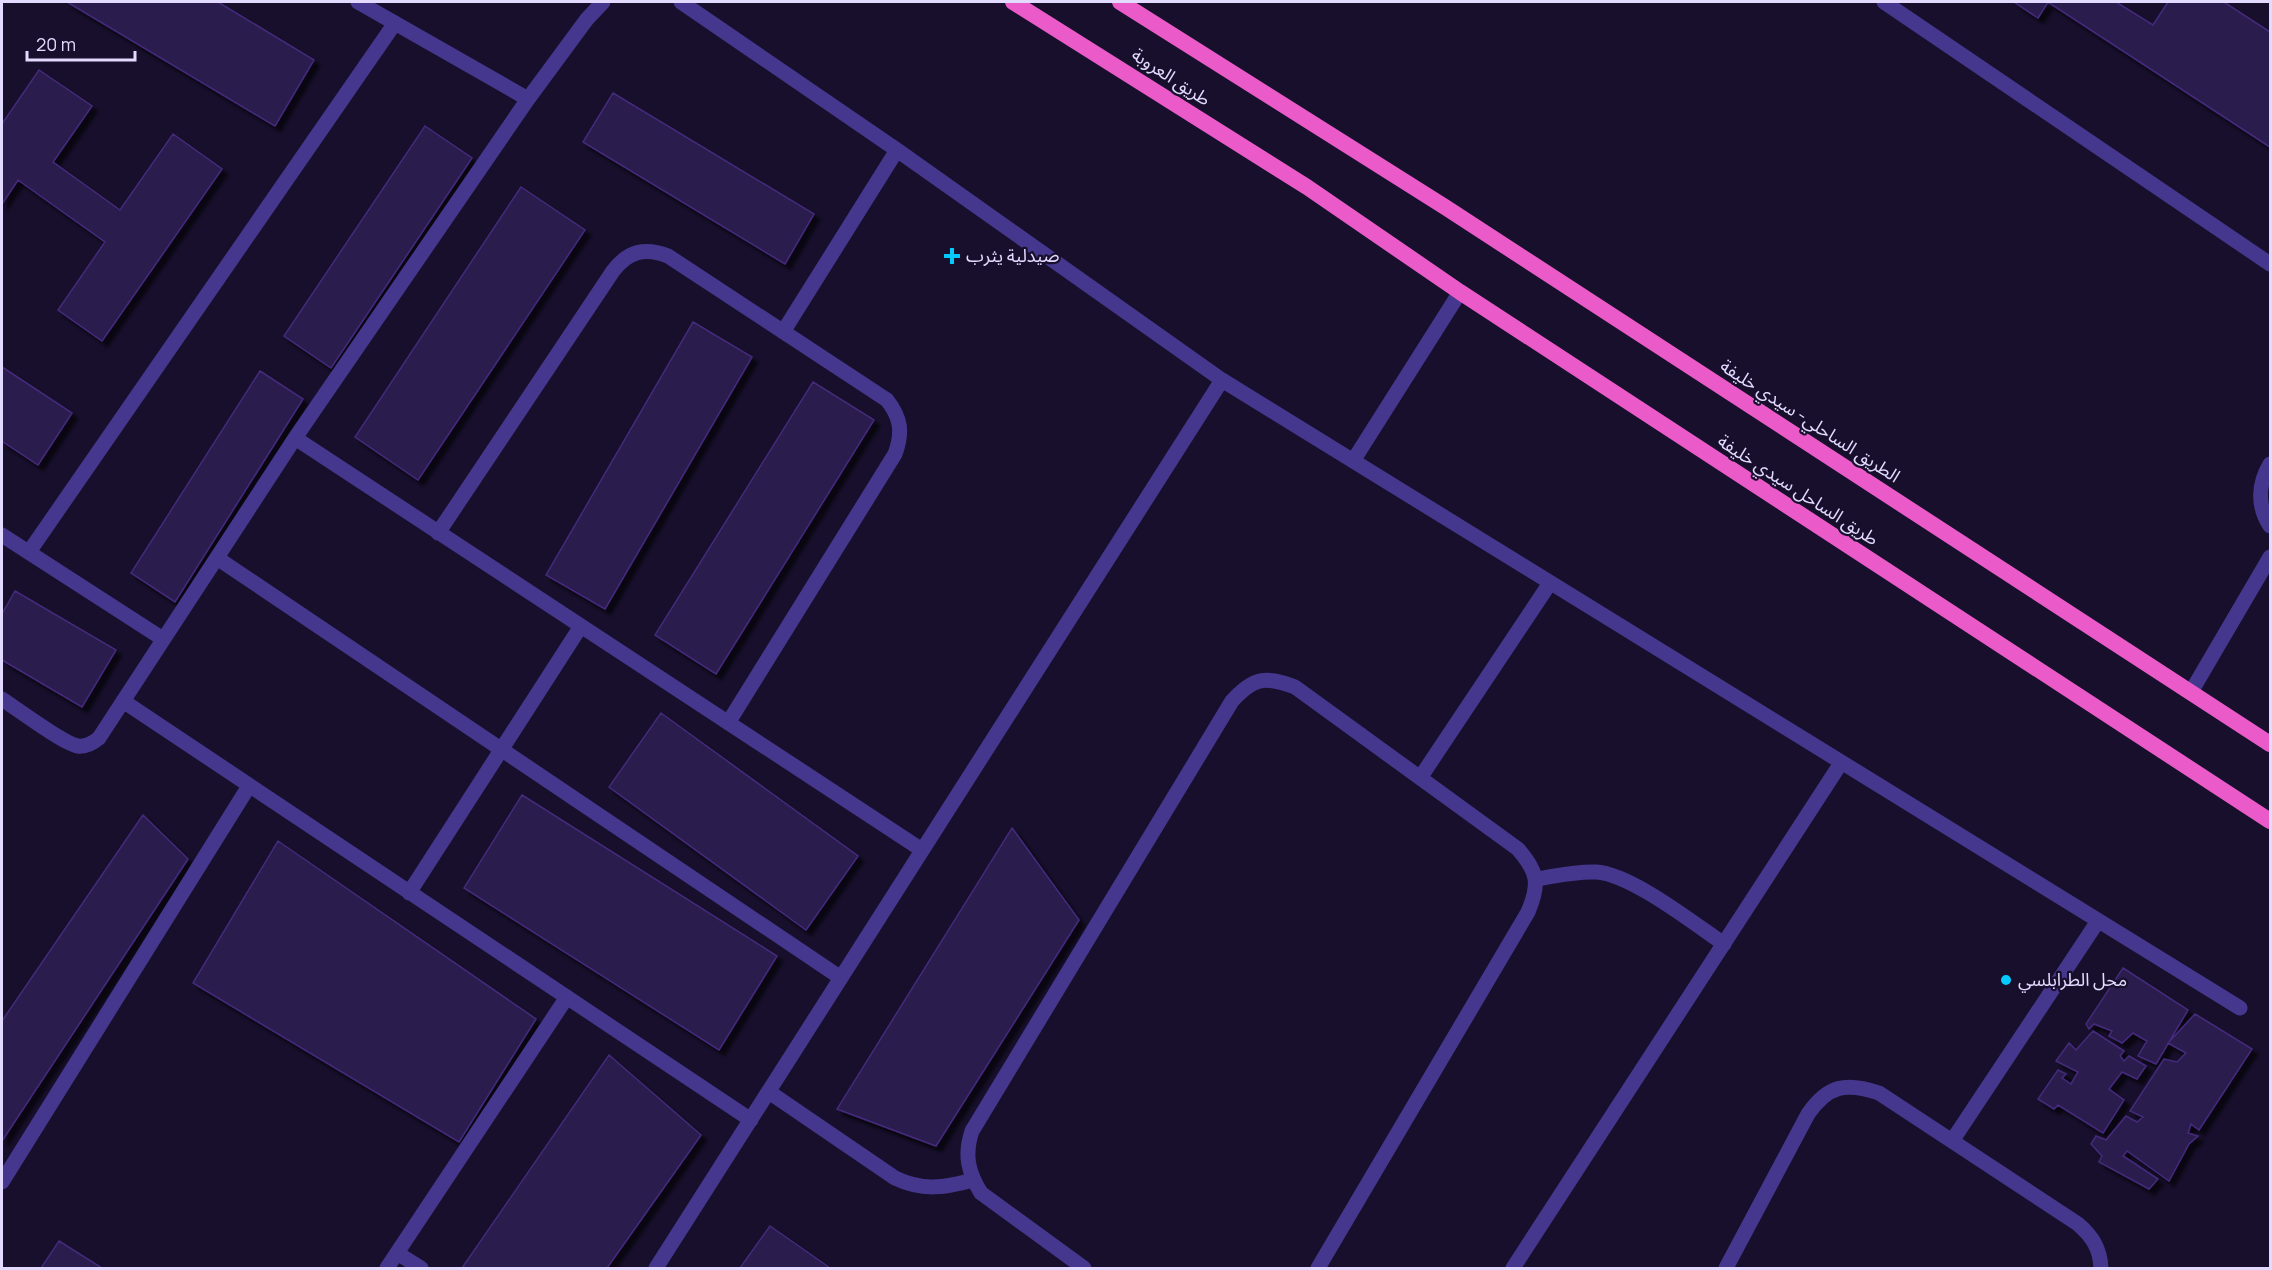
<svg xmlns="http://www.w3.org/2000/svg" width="2272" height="1270" font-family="Manrope,'Noto Sans Arabic',sans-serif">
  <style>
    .building { fill: #2a1a4e; stroke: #442b7b; stroke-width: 1.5; filter: url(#shadow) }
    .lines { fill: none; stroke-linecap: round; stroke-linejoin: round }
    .service { stroke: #45378d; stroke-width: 15 }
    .minor { stroke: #45378d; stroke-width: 15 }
    .trunk { stroke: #ea5bc9; stroke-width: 16 }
    .poi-dot { fill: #06c9ff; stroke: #170f2b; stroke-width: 2 }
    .labels { text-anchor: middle; stroke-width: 4.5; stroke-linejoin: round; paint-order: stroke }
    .street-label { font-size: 18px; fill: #e2daff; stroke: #170f2b }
    .poi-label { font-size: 18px; fill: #e2daff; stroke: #170f2b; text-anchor: start }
  </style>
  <defs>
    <filter id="shadow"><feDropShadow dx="5.5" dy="5.5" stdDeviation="1.5" flood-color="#0009"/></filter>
  </defs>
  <rect width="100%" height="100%" fill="#170f2b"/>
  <path class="building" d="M67,2h151l96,58 -39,66z
    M2014,2h102l37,23 15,-23h56l46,30v115l-222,-145 -10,16z
    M39,70l53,36 -39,56 67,48 53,-76 49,35 -120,172 -44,-31 47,-68 -87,-62 -16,24v-80z
    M613,93l201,121 -29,50 -202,-122z
    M425,126l47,32 -141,210 -47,-32z
    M521,187l64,43 -167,250 -63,-43z
    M693,322l59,35 -147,252 -59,-34z
    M2,367l70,46 -34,52 -36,-24z
    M260,371l43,28 -128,203 -44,-29z
    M813,382l61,38 -158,254 -61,-39z
    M15,591l101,59 -34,57 -80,-47v-46z
    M661,713l197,143 -52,74 -197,-143z
    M522,795l255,161 -58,94 -255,-162z
    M143,815l45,44 -186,282v-120z
    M1012,828l67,92 -143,226 -99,-37z
    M278,841l258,178 -77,123 -266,-159z
    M2123,968l65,42 -32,54 -18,-8 9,-15 -14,-8 -11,10 -13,-7 3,-5 -18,-7 -5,5 -3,-5z
    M2195,1014l57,35 -53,81 -8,-6 -3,9 10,3 -9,8 -20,37 -42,-30 -4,5 35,23 -9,10 -50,-27 3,-6 -11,-12 5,-8 10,4 20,-24 11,6 6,-5 -13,-6 34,-52 13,3 9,-9 -18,-10z
    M2093,1031l31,20 -4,5 4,5 5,-5 17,10 -9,13 -15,-7 -13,17 15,11 -21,33 -45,-28 -4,4 -16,-10 20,-29 8,4 -4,4 9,6 7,-12 -22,-11 13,-18 7,7z
    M609,1055l92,80 -94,133h-145z
    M770,1226l60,42h-90z
    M59,1241l43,27h-61z"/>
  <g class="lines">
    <path class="service" d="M1884,2l386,262
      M2270,464c-12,20 -13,42 0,62
      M2191,692l79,-135
      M1537,879c19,-3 39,-8 59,-7 35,2 97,51 128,72
      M769,1092l126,86c27,13 49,10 78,2"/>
    <path class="minor" d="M358,2l170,97
      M681,2l216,148 325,230 1018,628
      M783,332l114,-182
      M295,438l627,412
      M1353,461l107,-169
      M438,533l175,-262c15,-20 32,-24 55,-15l219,144c14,18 16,32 8,54l-167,269
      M2,535l161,104
      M29,552l366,-529
      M217,558l624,420
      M2,699c14,9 62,45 76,47 8,1 15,-3 21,-8l196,-300 233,-339 59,-80 16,-17
      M123,701l628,419
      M1420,778l130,-195
      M409,893l172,-267
      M1952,1141l146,-220
      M2,1182l247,-396
      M397,1253l24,15
      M387,1268l180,-271
      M656,1268l566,-888
      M1084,1268l-103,-75c-13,-21 -17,-38 -9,-62l260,-430c22,-24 33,-25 63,-14l223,162c20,23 22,35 10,63l-210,356
      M1513,1268l328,-505
      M1726,1268l82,-154c20,-29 38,-32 71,-21l199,131c15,13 22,25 23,44"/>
    <path class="trunk" d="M1013,2l294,185 153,105 810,529
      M1120,2l325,205 825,537"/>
  </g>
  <g class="poi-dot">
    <path d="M949 247h6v6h6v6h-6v6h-6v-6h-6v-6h6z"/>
    <circle cx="2006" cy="980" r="6"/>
  </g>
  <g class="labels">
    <g class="street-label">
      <text transform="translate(1171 77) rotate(33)" y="6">طريق العروبة</text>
      <text transform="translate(1810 421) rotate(33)" y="6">الطريق الساحلي- سيدي خليفة</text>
      <text transform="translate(1798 490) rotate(33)" y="6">طريق الساحل سيدي خليفة</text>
    </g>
    <g class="poi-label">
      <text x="966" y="262">صيدلية يثرب</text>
      <text x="2018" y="986">محل الطرابلسي</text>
    </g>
  </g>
  <rect width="2272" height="1270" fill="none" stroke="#e2daff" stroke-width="6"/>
  <path d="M27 51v9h108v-9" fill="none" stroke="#e2daff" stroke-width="3"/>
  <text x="36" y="51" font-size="18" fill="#e2daff" stroke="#170f2b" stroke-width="4.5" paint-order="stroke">20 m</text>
</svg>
